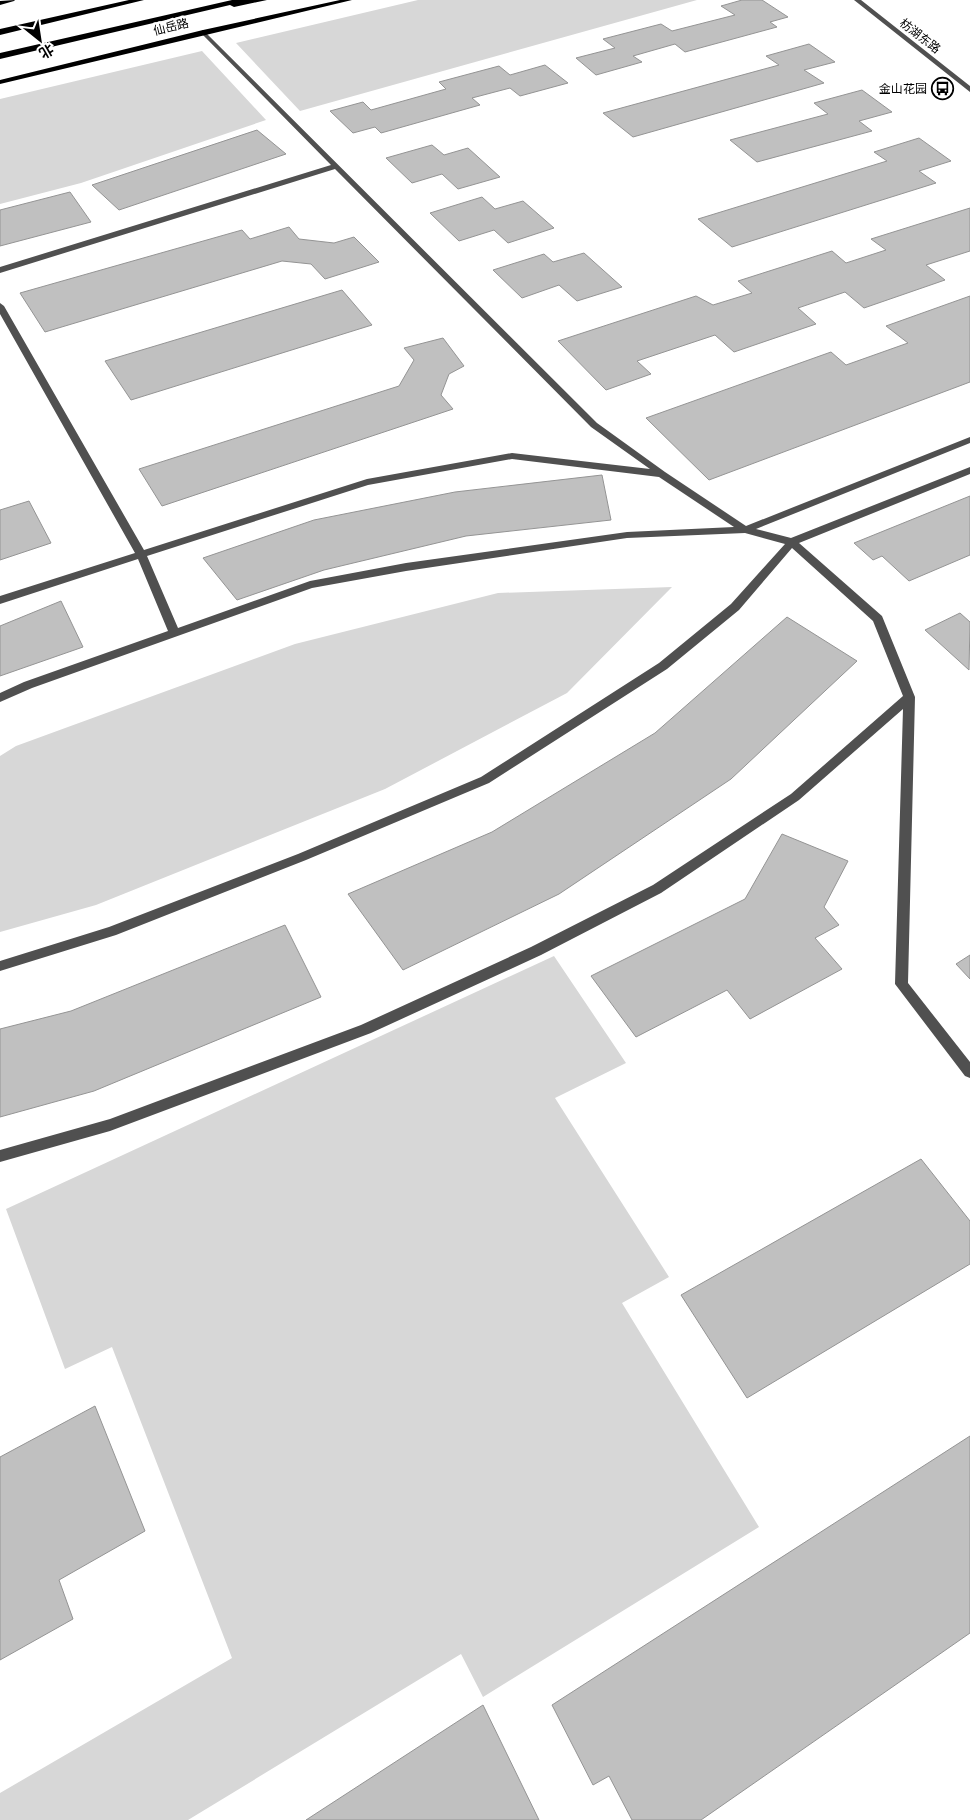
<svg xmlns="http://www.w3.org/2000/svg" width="970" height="1820" font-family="Ubuntu,'Noto Sans SC',sans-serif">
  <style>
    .green { fill: #d7d7d7 }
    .building { fill: #c0c0c0; stroke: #949494 }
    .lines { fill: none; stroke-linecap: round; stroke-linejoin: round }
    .minor { fill: #505050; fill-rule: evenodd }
    .major { fill: #000; fill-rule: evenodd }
    .highway { fill: #000; fill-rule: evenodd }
    .labels { text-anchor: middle; stroke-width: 5; stroke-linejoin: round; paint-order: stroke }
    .far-street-label { font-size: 12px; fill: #000; stroke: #fff }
    .far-poi-label { font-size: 12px; fill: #000; stroke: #fff; text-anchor: end }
  </style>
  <rect width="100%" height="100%" fill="#fff"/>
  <path class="green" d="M418,0h279l-397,111 -64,-68z
    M202,51l64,69 -185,63 -81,21v-105z
    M672,587l-105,106 -182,96 -289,116 -96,27v-176l16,-10 279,-102 203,-51z
    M554,956l72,107 -71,35 114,179 -47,26 137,224 -276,170 -22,-43 -273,166h-188v-27l232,-135 -120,-311 -47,22 -59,-160z"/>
  <path class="building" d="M742,0h20l26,17 -18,5 7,5 -92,25 -10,-8 -42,12 9,6 -46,13 -20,-17 39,-10 -12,-9 58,-15 11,7 63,-16 -14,-9z
    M809,44l26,18 -31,8 20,13 -191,54 -30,-24 176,-48 -13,-9z
    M545,65l23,18 -48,13 -10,-8 -38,10 8,7 -99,28 -6,-6 -22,6 -23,-22 33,-9 8,8 75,-21 -7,-7 60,-16 11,9z
    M862,90l30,22 -33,9 13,10 -115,31 -27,-22 98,-26 -14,-11z
    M257,130l29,24 -167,56 -27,-25z
    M919,138l32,23 -32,10 17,12 -204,64 -34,-28 189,-58 -13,-9z
    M432,145l12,10 24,-7 32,29 -42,12 -16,-15 -30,9 -26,-25z
    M70,192l21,30 -91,24v-36z
    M482,197l13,12 28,-8 31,27 -46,15 -14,-13 -35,11 -29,-28z
    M970,208v43l-44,14 19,15 -81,28 -19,-16 -47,16 18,16 -82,28 -19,-17 -78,26 14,13 -45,16 -48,-49 138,-45 17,9 39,-12 -14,-12 94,-30 14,12 40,-13 -15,-11z
    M289,227l10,12 35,4 20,-6 25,25 -54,17 -14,-15 -29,-3 -237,71 -25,-39 222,-63 8,9z
    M584,253l38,34 -45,14 -18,-16 -37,13 -29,-28 51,-16 9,8z
    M342,290l30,35 -241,75 -26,-39z
    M970,296v86l-261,98 -63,-62 185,-66 15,13 62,-22 -22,-17z
    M443,338l21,28 -15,8 -8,21 12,14 -291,97 -23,-37 260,-83 15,-26 -10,-12z
    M602,475l9,45 -145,16 -142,34 -87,30 -34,-42 111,-38 141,-28z
    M970,496v59l-61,26 -27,-25 -9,4 -19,-17z
    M29,501l22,42 -51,17v-50z
    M61,601l22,46 -83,29v-50z
    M960,613l10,9 -1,48 -44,-40z
    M787,617l70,44 -126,118 -172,115 -156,76 -55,-76 144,-62 163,-99z
    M782,834l66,27 -24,46 15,18 -24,13 27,31 -92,50 -23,-29 -91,47 -45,-61 154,-77z
    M285,925l36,72 -227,94 -94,26v-88l71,-18z
    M970,955v24l-14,-15z
    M921,1159l49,62v43l-223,134 -66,-103z
    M95,1406l50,125 -86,49 14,39 -73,41v-203z
    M970,1436v197l-269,187h-69l-23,-44 -16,9 -41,-80z
    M483,1705l56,115h-233z"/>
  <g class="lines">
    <path class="minor" d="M854,0h7l109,86v6z
      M203,30l394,393 68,49 81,54 224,-89v6l-214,86 35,9 179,-71v7l-171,69 83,73 33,81 -7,286 62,79v16l-5,-2 -70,-92 8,-275 -104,91 -138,93 -120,62 -170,78 -261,98 -110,31v-12l110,-31 251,-94 170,-78 122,-62 138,-91 112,-98 -30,-75 -81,-73 -53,62 -72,59 -178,114 -183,77 -190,75 -116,36v-10l109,-34 189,-73 183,-77 178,-114 72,-59 54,-60 -40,-11 -118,5 -221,33 -94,17 -280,100 -32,14v-9l24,-11 144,-51 -30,-72 -138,45v-8l135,-43 -135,-239v-11l4,3 140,244 223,-71 145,-26 138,16 -59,-42 -256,-258 -335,104v-6l331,-102 -130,-132 -1,-1zM512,459l147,18 75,50 -107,5 -221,31 -96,18 -132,47 -31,-72 221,-71z"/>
    <path class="major" d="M15,0l-1,1 -14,4v-4z
      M340,0h12l-352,84v-4l203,-50z"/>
    <path class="highway" d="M129,0h15l-144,35v-6z
      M232,0h35l-33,7 -4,-2 -230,54v-6z"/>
  </g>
  <defs>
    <symbol id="bus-ring" viewBox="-11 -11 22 22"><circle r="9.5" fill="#fff" stroke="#000" stroke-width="1.5"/><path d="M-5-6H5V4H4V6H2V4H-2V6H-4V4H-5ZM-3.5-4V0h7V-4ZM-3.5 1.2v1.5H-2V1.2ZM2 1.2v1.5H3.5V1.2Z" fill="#000"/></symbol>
  </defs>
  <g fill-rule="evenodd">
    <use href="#bus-ring" x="930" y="76" width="25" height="25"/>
  </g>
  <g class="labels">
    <g class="far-street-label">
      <text transform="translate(171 27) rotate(-14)" y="4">仙岳路</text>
      <text transform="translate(920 36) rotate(38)" y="4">枋湖东路</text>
    </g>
    <g class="far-poi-label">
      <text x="927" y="93">金山花园</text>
    </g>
  </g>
  <g transform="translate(40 40) rotate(150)" stroke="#ffffff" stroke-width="4" paint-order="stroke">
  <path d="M0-4L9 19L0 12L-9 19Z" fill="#000000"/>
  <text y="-8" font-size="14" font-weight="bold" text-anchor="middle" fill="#000000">北</text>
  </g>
</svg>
